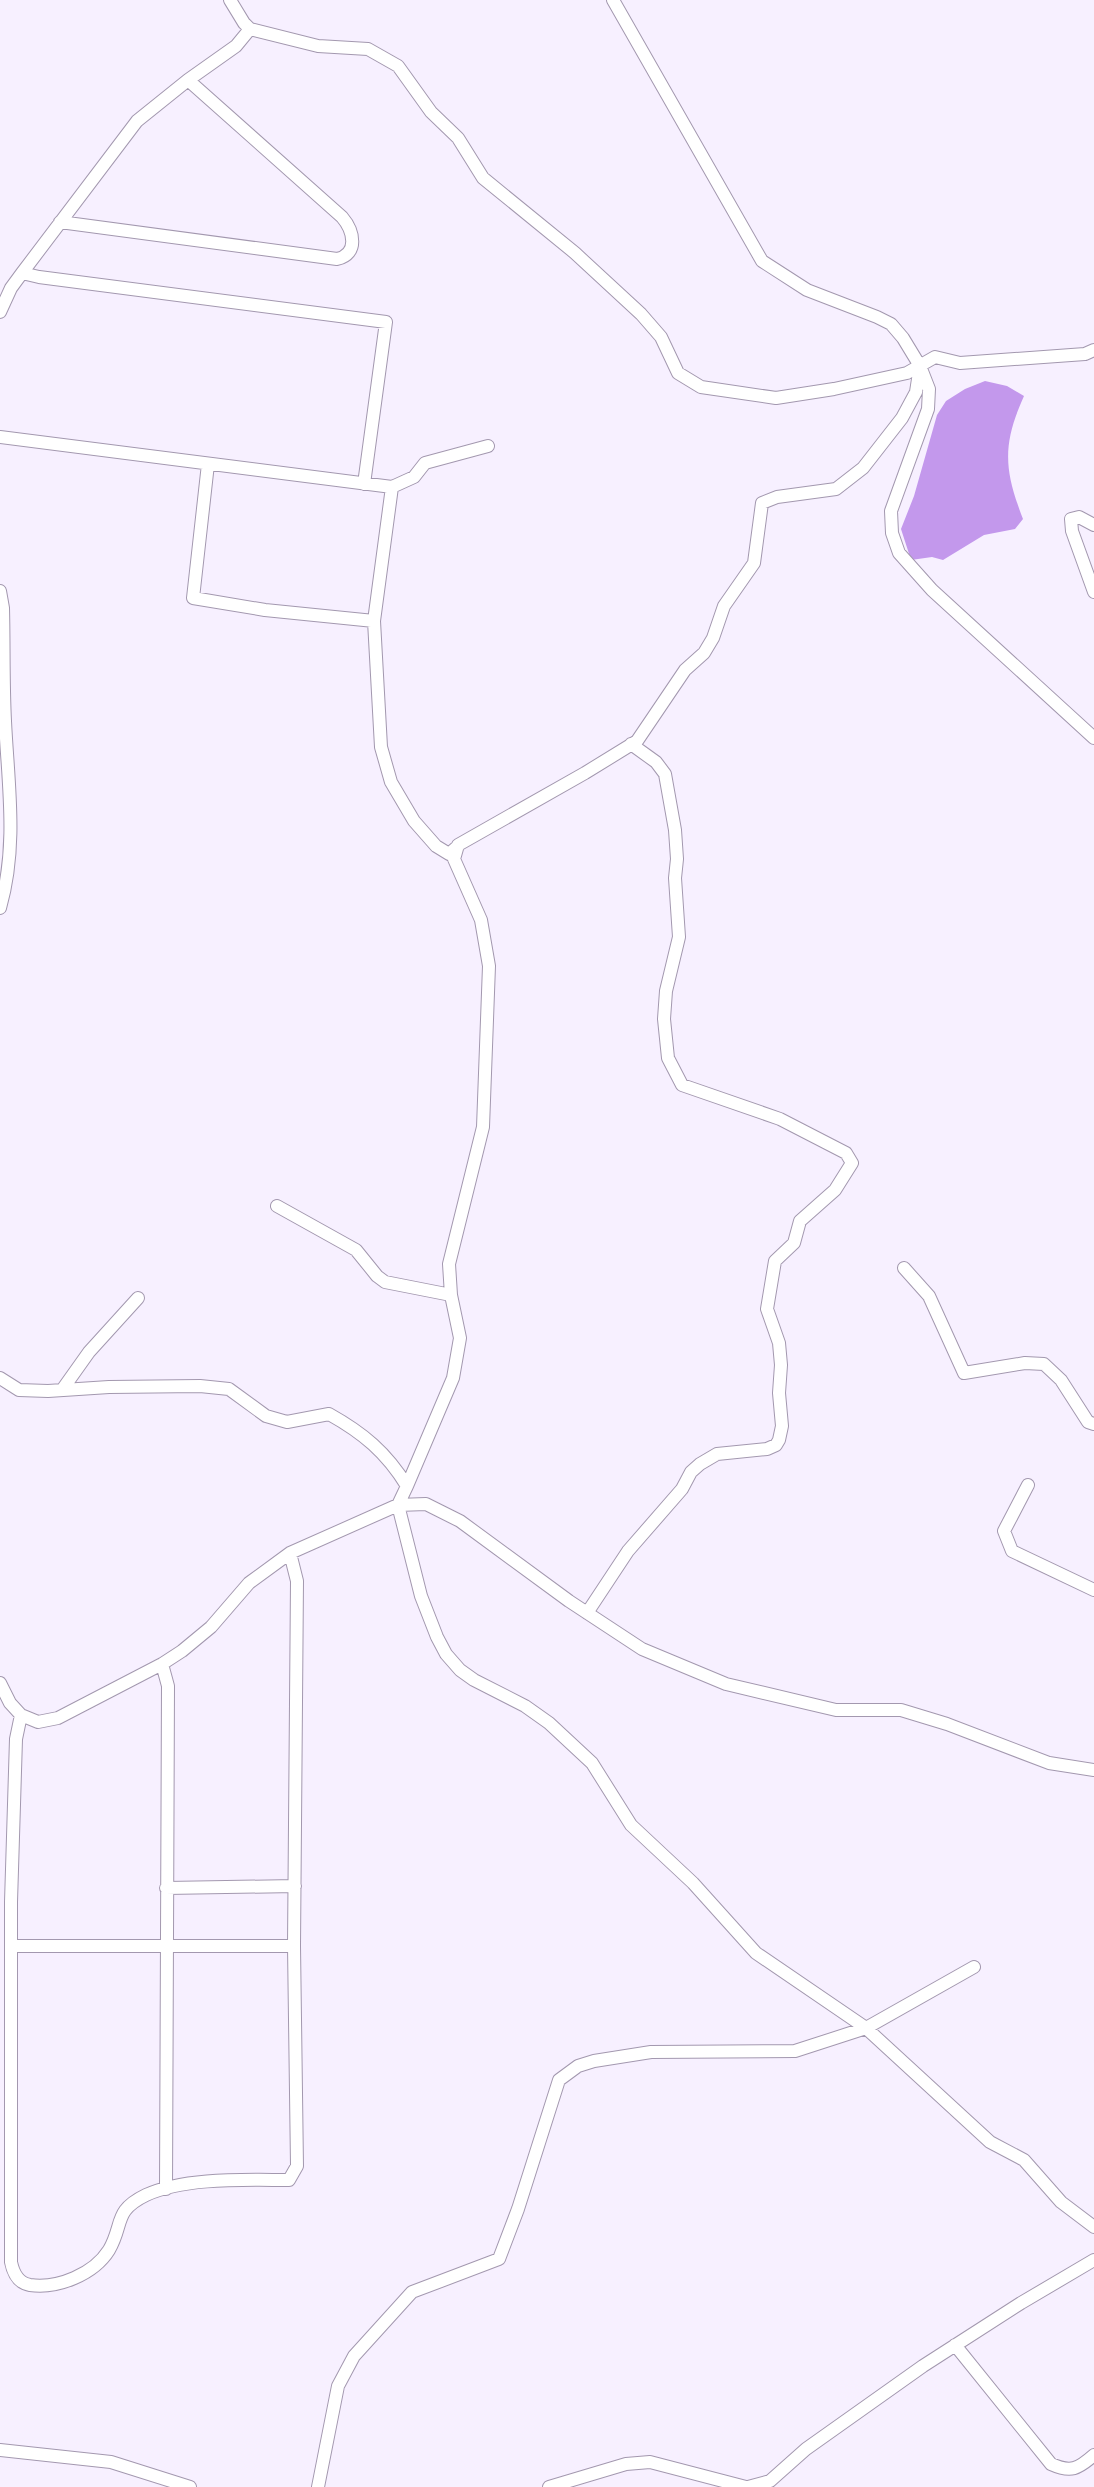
<svg xmlns="http://www.w3.org/2000/svg" width="1094" height="2487" font-family="Roboto,sans-serif">
  <style>
    .forest { fill: #c398ec }
    .lines { fill: none; stroke-linecap: round; stroke-linejoin: round }
    .minor-casing { stroke: #a398af; stroke-width: 14 }
    .minor { stroke: #fff; stroke-width: 12 }
  </style>
  <rect width="100%" height="100%" fill="#f7f0ff"/>
  <path class="forest" d="M985,381l22,5 17,10c-22,49 -20,74 -1,123l-8,10 -31,6 -41,25 -11,-3 -21,3 -10,-31 13,-33 23,-81 9,-14 19,-12z"/>
  <g class="lines">
    <defs>
      <path id="minor" d="M230,0l14,23 6,6 68,17 50,3 30,17 33,46 27,26 25,40 92,75 66,61 20,23 17,36 23,14 75,11 58,-9 73,-16 28,-16 25,6 125,-9 9,-4
        M613,0l149,261 45,29 70,27 14,7 12,14 17,28 9,23 -1,20 -37,102 1,22 7,20 33,37 162,148
        M60,222l277,37c22,-5 17,-28 5,-42l-154,-137
        M22,273l17,4 347,45 -22,162
        M0,312l11,-24 11,-15 115,-152 51,-41 48,-34 14,-17
        M0,437l392,50
        M208,464l-15,134 72,12 109,11
        M1094,525l-15,-8 -8,2 1,12 22,61
        M0,591l3,17c1,37 0,75 2,113 3,63 13,124 -5,187
        M458,846l-9,8 -13,-8 -22,-25 -23,-39 -10,-35 -7,-126 18,-134 22,-10 11,-14 63,-17
        M277,1206l79,44 21,26 8,6 66,13
        M904,1268l25,28 35,77 61,-10 19,1 17,16 27,42 6,2
        M0,1378l19,12 29,1 61,-4 91,-1 29,3 37,27 21,6 42,-8c34,19 57,38 78,72l-9,19 23,91 16,41 9,17 14,16 14,10 51,26 24,17 43,40 39,62 62,58 63,70 110,75 124,114 34,18 37,42 33,25
        M62,1390l27,-38 49,-54
        M1028,1485l-24,46 8,20 82,39
        M407,1486l46,-108 7,-40 -9,-43 -2,-31 34,-137 6,-161 -8,-46 -27,-61 4,-14 127,-72 52,-32 48,-71 19,-17 9,-15 11,-32 30,-43 8,-60 15,-6 59,-8 27,-21 39,-50 14,-26 4,-26
        M587,1613l41,-62 54,-62 9,-17 9,-8 17,-10 50,-5 9,-4 3,-5 3,-14 -3,-33 2,-28 -2,-22 -12,-34 8,-48 19,-18 6,-22 35,-31 17,-27 -6,-10 -66,-34 -98,-34 -14,-27 -4,-39 2,-28 13,-54 -4,-59 2,-19 -2,-29 -10,-56 -9,-12 -25,-18
        M162,1664l6,22 -2,503
        M0,1683l10,20 11,12 17,7 20,-4 104,-54 20,-13 29,-24 38,-44 41,-30 108,-48 28,-1 34,17 109,80 73,48 84,35 110,26h65l46,14 102,39 45,7
        M21,1715l-5,24 -5,163v360c2,10 7,21 19,23 28,4 64,-11 79,-35 15,-26 4,-39 37,-55 39,-18 100,-15 143,-15l8,-14 -3,-220 3,-365 -7,-28
        M166,1888l129,-2
        M11,1946h283
        M955,2345l96,119c20,9 27,5 43,-9
        M0,2450l111,12 79,25
        M318,2487l20,-101 16,-30 58,-64 87,-33 19,-50 41,-129 19,-14 16,-5 57,-9 144,-1 71,-23 108,-61
        M549,2487l77,-23 24,-2 96,25
        M748,2487l22,-6 36,-32 117,-83 98,-63 73,-43"/>
    </defs>
    <use href="#minor" class="minor-casing"/>
    <use href="#minor" class="minor"/>
  </g>
</svg>
